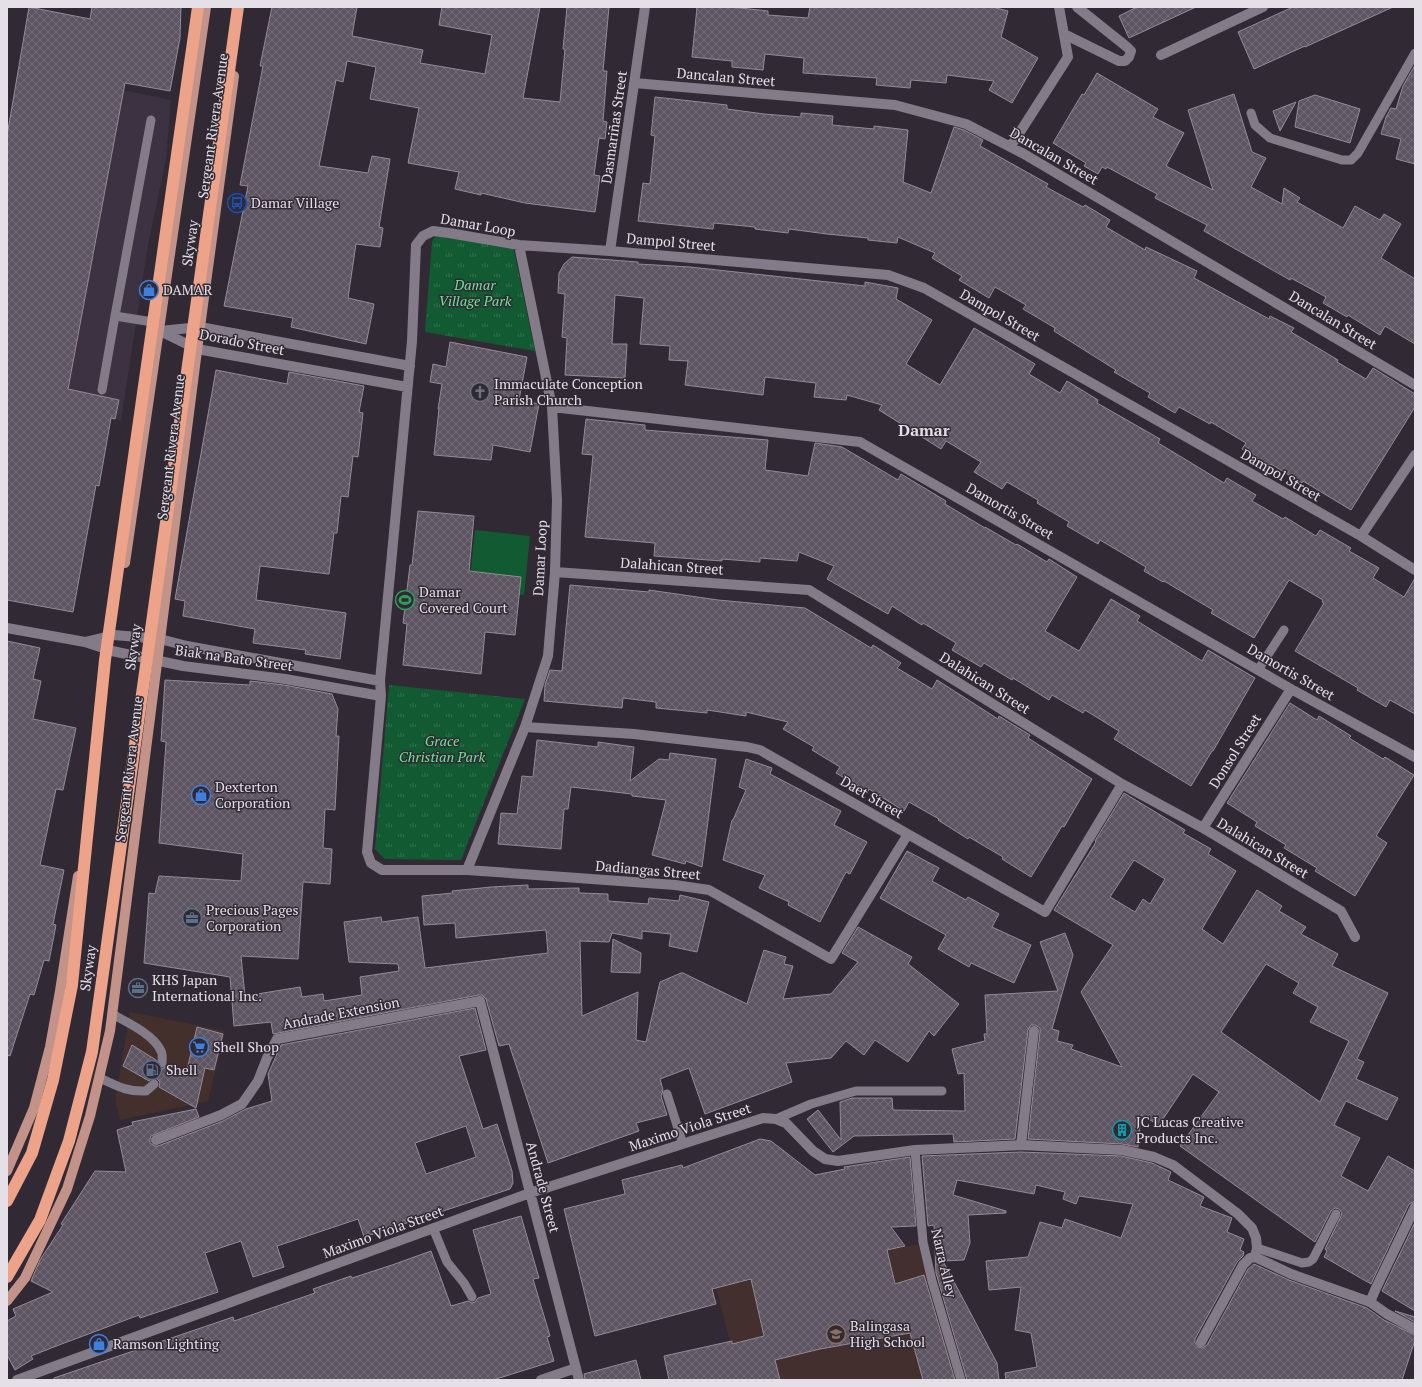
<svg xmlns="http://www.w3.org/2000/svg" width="1422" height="1387" font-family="'PT Serif',serif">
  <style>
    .commercial { fill: #432f2b }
    .built { fill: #3d3241 }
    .education { fill: #432f2d }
    .grass { fill: #125a32 }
    .park { fill: url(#park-tufts) }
    .building { fill: url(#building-cross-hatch); stroke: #948b97; fill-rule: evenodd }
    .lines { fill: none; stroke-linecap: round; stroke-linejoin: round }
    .service { stroke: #847b88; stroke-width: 9 }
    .pedestrian { stroke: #847b88; stroke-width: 10 }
    .minor { stroke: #847b88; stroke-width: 10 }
    .primary { stroke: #c39389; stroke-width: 10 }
    .motorway { stroke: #eda389; stroke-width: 12 }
    .labels { text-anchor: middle; stroke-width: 3; stroke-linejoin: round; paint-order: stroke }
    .street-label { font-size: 14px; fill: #e5e0e7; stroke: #312a34 }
    .poi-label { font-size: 14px; fill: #e5e0e7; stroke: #312a34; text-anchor: start }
    .park-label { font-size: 14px; font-style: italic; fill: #6ae598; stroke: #312a34 }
    .quarter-label { font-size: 16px; font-weight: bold; fill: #e5e0e7; stroke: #312a34 }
  </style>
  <defs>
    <pattern id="park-tufts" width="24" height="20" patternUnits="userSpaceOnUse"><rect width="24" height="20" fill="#125a32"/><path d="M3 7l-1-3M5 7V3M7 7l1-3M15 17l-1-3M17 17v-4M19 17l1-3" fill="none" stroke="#347150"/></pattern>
    <pattern id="building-cross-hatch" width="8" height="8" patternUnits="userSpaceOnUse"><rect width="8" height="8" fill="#5d5561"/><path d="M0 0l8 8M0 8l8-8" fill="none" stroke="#746d78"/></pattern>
  </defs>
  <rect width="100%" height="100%" fill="#312a34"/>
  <path class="commercial" d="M130,1012l95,19 -17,70 -88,19 -5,-19z"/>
  <path class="built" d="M71,79l100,21 -5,59 -18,86 -27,175 -112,-19z"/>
  <path class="education" d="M918,1244l39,136h-217l-24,-92z"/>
  <path class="grass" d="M475,530l55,6 -6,59 -55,-6z"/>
  <path class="park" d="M435,236l78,10 22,105 -110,-19 7,-90z
    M389,685l136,14 -64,161 -76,-1 -10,-10z"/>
  <path class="building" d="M29,7l61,12 2,-12h89l-1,31 -10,53 -45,-8 -57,306 51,11 -4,19 -4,-1 -12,68 -3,-1 -23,127 -66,-12v-464z
    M272,7h85l-5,29 71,14 -3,13 65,11 7,-39 -53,-10 3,-18h98l-17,91 37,4 5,-53h-2l4,-42h42l-6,64h4l-4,50 4,1 -2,17 -6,-1 -5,37 6,1 -5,36 -70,-9 -44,-10v2l-26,-6 4,-17 -51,-9 11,-55 -49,-9 6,-32 -29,-6 -4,21 -7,-2 -17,86 49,7 4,-17 18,3 -11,68 4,1 -3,19 -24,-3 -8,54 26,6 -8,40 -75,-17 2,-9 -69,-12 24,-120 -8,-1 23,-119h-3z
    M697,7h34l37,4v4l40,3 2,-11h182l16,4 -7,26 37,21 -26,45 -23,-13 5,-9 -47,-6 -1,8 -35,-3 -1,8 -34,-3 1,-7 -74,-5 1,-15 -39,-4 -2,16 -31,-3v-6l-40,-4z
    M1137,7h59l-67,31 -10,-22z
    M1293,7h100l-88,40v-1l-51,23 -16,-37z
    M1415,65v99l-19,-5 5,-20 -20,-5 5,-17 5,-9 5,1 7,-23z
    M1097,73l61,36 -5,8 31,16 -18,33 47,24 -25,-80 46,-16 18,58 14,6 -15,29 31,17 2,-16 16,10 -3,4 46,26 12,-22 25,14 4,-6 17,10 -20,34 34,21v65l-30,-18 -5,9 -32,-20 -1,2 -24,-14 3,-6 -35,-19 -1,2 -86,-49 3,-6 -52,-27 2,-4 -50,-27 -1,2 -4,-2 -4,7 -14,-8 2,-3 -33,-20 29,-49 2,1z
    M1315,95l45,14 -10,34 -55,-16 4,-26z
    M655,97l72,8v4l37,5 37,3v-4l32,3 -1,9 42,4v-3l34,4 -5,52 28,11 23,-66 10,3 19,10 -3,6 68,38 -2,3 37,20 2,-2 25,15 -4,7 39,23 1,-3 51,24 -3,7 75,41 1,-3 24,12 -3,4 47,28 -1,2 29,17 7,-11 42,26v13l-64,103 -48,-29 -1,2 -31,-19 -1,2 -28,-17 4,-6 -35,-21 -1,2 -31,-17 -4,6 -27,-16 2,-4 -36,-21 2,-2 -62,-39 1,-3 -32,-19 3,-4 -31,-18 -6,11 -30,-18 3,-4 -30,-18 3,-5 -37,-16 -1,6 -29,-3v-2l-41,-4 -38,-5 -1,4 -33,-4v-2l-41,-4 -1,6 -75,-8 5,-38 7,1 5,-48 -4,-1z
    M1296,102l-16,29 -7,-20z
    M572,257l66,5v2l52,3 175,19v-4l33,6 -2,11 36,21 -26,44 34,21 34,-57 61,36 -6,10 31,19 7,-12 31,19 -1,3 63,36 -2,4 30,18 36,22 3,-5 29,17 -4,6 31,18 2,-2 31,19 4,-6 31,18 -2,3 30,17 -6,10 31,19 11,-19v136l-25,-14 -4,7 -29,-17 1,-2 -63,-37 29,-48 -2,-1 1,-2 -34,-20 -35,58 -43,-25 2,-3 -49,-29 -1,1 -19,-11 2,-4 -46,-27 -2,4 -31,-18 2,-4 -32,-19 1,-3 -31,-18 -5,7 -28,-17 7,-10 -35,-21 -5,8 -62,-39 3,-5 -35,-10 -1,5 -32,-3 2,-14 -51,-6 -2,18 -78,-10 3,-24 -19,-1 1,-14 -30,-2 4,-46 -29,-3 -3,49h15l-2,34 -60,-3 2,-37 -5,-1 3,-43 -7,-1 1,-20 5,-9z
    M450,342l77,15 -8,43 20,4 -9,48 -37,-7 -2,15 -57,-5 5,-46h-1l4,-25 -12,-2 3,-18 13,3z
    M216,370l71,14 2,-12 75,14 -5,26 4,1 -5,44 -5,-1 -5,41 -7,-1 -4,37h-3l-5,41 -69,-8 -4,34 90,13 -6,46 -35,-5 1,-4 -53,-7 2,-14 -72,-13 2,-15 -10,-2z
    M586,419l59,6v5l123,10 -3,30 43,6 7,-33 27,4 56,33 3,-6 45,27 -1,3 40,24v-1l31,18 1,-1 30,18 2,-3 28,18 -32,54 34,20 32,-52 29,17 -3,5 65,40 6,-11 47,28 -42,73h-1l-21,35 -77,-47 5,-8 -34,-21 -2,3 -31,-18 -3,5 -36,-22 -1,2 -28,-17 -3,4 -29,-17 4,-7 -33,-20 -1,2 -30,-19 -4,8 -61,-35 7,-13 -35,-14 -2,9 -37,-3v4l-38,-3v2l-68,-5 1,-13 -70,-6 8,-82 -11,-1z
    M418,511l56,5 -5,55 52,6 -6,58 -30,-3 -4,42 -78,-9 4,-41 -4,-1 7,-58h2z
    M570,585l79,7v-2l69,10 87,8 66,40 2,-3 28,18 -4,5 35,21 5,-9 61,39 1,-3 31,19 -2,3 64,41 -28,48 -2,-1 -31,51 -29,-18 1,-2 -34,-20 -1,2 -30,-19 1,-1 -30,-17 -5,9 -35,-22 -1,3 -32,-19 4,-6 -28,-17 2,-3 -31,-18 5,-7 -42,-10v4l-39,-6v3l-51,-5v-6l-33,-4 -1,10 -78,-7 1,-16 5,-15 12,1z
    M7,641l33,7 -7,31 8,2 -8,38 43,9 -13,62 -7,-1 -16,76 24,5 -11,54 3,1 -7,36 -5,-1 -10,35 -4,-1 -20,62 -3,-1z
    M165,680l85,5v-4l34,4 48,9 6,15 -2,27h3l-4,74 -10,-1 -2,39 9,1 -2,35 -27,-2 -5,77 -57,-3 4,40 55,-9 2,10 21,-3 1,7 38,-6 -2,-18 39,-6 -1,-7 -49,-2 -5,-40 37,-5 1,5 36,-5 7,51 123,-15 -2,-23 -90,8 -1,-15 -31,2 -2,-29 31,-3 -1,-2 39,-4 37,-2v4l51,-1v5l29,1v7l40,3 1,-6 30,3 1,-6 29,7 -12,50 -28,-6 2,-12 -29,-3v8l-30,-6 -3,9 -29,-1 2,75 56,-24 -2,48 10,2 14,-60 21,-9h2l64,31 17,-54 22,7 -2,7 9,2 -10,33 48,-5 27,-32 -16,-9 16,-26 54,30 -4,7 51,40 -25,32 -5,-5 -21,31 -33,-22 -11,15 -18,-14 -15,17 -45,5 6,19 -87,32 -16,-46 -29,11 3,11 -2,6 6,19 -31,8 3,8 -91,32 -39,-119 -10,2 -13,-47 -4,-4h-3l-206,39 -2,-12 -37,4 -4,-49 -86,-14 5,-70 6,1 4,-18 82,5 2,-27 -84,-11 7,-101 -5,-1z
    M1290,703l27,17 2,-4 32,20 -2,2 34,21 2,-2 29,18 -38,61 11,7 -32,53 -40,-25 2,-3 -33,-20 2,-3 -31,-19 2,-4 -30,-19z
    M537,740l61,7v-5l36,5 -4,34 29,-22 10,1 1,-7 46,6 -14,108 -16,-6 -1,3 -33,-9 14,-55 -34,-4v-2l-61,-7 -3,22h-4l-3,40 -63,-5 3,-31 16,1 5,-38 11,1z
    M746,759l26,9 -2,6 71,37 -7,14 33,17 -17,32 -4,-2 -26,50 -32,-17 1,-3 -30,-14 6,-13 -42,-15 9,-40h1l13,-30 -7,-3z
    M1124,793l61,37 -2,3 28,16 -3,5 28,17 -34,58 21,15 34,-54 25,16 -3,5 27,16 -5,7 37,20 -6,12 56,27 -31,66 7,3 -8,17 42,19 -11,22 -41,-19 -12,24 26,13 -19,38 27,15 20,-35 27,15v30l-6,3 -38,80 -47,-27 3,-6 -2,-2 16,-33 1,-3 -3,-4 -4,-1 -4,3 -16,31 -135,-96 39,-54 -26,-18 -34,51 -18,-10 -3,32 -16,-3 -94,-5 12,-107v-4l-5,-3h-4l-3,5 -13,109 -61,3 -1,-8 -99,2 -21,16 -26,-33 11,-9 23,30 -1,-38 12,-4h40l1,12 72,1 -1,-38 -6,1 -6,-25 33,-8 -1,-7h3l-2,-39 73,-4 -18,-49 25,-9 8,22 -21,74 7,2 -2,10 16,4 -2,4 51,18 -41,-75 32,-47 -59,-35 42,-68 -1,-1zM1134,860l31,19 -15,25 -7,-5 -8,13 -25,-15zM1266,964l33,19 -6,10 25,14 -8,15 39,19 -29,61 -99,-70z
    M907,851l32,17 -7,13 34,19 2,-3 31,17 -7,13 39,18 -17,38 -43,-20 -2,4 -31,-18 8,-14 -66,-37z
    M613,939l28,14 -1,20 -29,-1z
    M475,1008l11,42 -27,6 24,73 14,-5 15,47 1,12 -3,6 -146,48 -6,-18 -81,27 7,21 -31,10 -12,-36 -36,12 13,39 -78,26 -1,-3 -80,30 -28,11 2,3 -18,11 -8,-15v-34l9,-5 -3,-7 40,-17 -22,-11 9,-21 23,-35 -2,-1 34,-53 31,1 -9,-42 16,-5 -1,-3 64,-13 3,8 -48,19 -1,3v4l5,3h3l65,-25 23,-12 26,-8 -4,-27 13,-29zM466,1126l10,31 -50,17 -11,-31z
    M197,1027l26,7 -9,36 -9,-2 -9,40 -37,-21 1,-5 -4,-4h-4l-3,3 -26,-15 9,-21 24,15 1,6 2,2 3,1 5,-3 15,9 1,-6 4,1z
    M760,1139l11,2 44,34 30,-6 -1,-2 66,-10 6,69 -25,1 14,19 -18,4 8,34 29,-9 31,105h-32l-13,-47 -90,16 -45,11 5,20h-111l-5,-24 68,-15v3l32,-8 -13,-57 -39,10 4,15 -121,32 -31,-127 61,-15 -3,-14 60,-15 1,3z
    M1021,1152l100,4 31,7 19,9 -3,8 36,17 -4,9 32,12 -5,14 17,7 -4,11 4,2 -1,4 -6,6 -42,77v4l3,4 4,1 5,-3 41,-76 6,-5 35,16 78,28 17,12 31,15v5l-13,40h-396l-1,-7 32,-6 -6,-34 -16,-3 6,-43 -32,3 -3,-29 42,-4 12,-35 22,6 3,-9 56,19 12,-34 -54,-8 -3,8 -13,-5 2,-7 -29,-7 -2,9 -77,-14 -4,15 53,16v2l-38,2 2,28 -6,17 -21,1 54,102 2,17h-32l-31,-107 -2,-48 -6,1 -6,-70z
    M521,1216l18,62 -6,1 17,57 -3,1 7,24 -61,19h-439v-2l179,-61 1,4 81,-28 -2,-4 38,-13 1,2 40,-13 39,-14 20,55 17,-5 4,2 3,-1 3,-4 13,-4 -18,-64z
    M1415,1222v89l-33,-20z
    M1395,1311l20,6v5z
    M636,1360l5,20h-56l-1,-6z"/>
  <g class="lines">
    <path class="service" d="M1251,113l4,12 15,13 72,22h9l7,-7 57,-100
      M151,120l-36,196 44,7
      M102,390l13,-74
      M1258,670l26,-40
      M112,1014c16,9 41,20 49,37 2,3 1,8 1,12
      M100,1078c17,8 27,14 46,13l8,-7
      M667,1094l16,50
      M776,1119l35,-15 45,-13h86
      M915,1150l8,92 9,39 29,99
      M433,1228l14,34 17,21 8,14
      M1257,1248l45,15 7,-1 4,-3 23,-45"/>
    <path class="pedestrian" d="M1021,1145l13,-114
      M1370,1302l17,12 28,15"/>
    <path class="minor" d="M1064,34l55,27h6l4,-4 2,-6 -4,-4 -50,-40
      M1161,55l102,-48
      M634,83l261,22 71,19 58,30 391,231
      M1011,146l57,-89 -9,-50
      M610,251l35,-244
      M160,331l37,18 210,38
      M160,331l40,-4 210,39
      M552,407l308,35 431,247 124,68
      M1361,536l54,-81
      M555,572l254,18 313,194 81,44 138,83 14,26
      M7,628l78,14 27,9 71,15 102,13 96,17
      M85,642l29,-7 46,4 27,7 193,35
      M525,727l109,7 113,13 13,3 285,162 77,-128
      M1203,828l88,-139
      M908,834l-77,125 -122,-69 -34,-5 -208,-15h-85l-11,-7 -4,-11 14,-156 -1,-15 32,-340 4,-96 7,-9 10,-5 16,2 70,12 91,6 278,24 36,13 437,248 54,34
      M467,870l58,-143 23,-71 7,-84 2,-72 -5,-93 -33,-162
      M156,1140l65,-25 21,-11 16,-23 9,-23 10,-19 203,-38 99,379
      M1201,1342l42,-77 7,-7 5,-1
      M17,1380l513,-187 233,-75 13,1 10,4 27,28 12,8 13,2 77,-11 106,-5 101,5 32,7 19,8 65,49 14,14 4,10 1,10 -2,9 36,17 79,28 6,-14 39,-81
      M541,1380l35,-12"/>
    <path class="primary" d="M125,563l81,-556
      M7,1171l27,-63 16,-61 10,-56 18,-115
      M7,1301l18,-23 42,-89 23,-73 20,-85 90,-704 34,-251"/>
    <path class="motorway" d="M7,1201l25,-48 21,-73 19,-95 33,-325 93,-653
      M7,1277l33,-57 29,-79 23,-89 146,-1045"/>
  </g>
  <defs>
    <symbol id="bus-ring" viewBox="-11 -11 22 22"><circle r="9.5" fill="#312a34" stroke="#1a4fb4" stroke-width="1.5"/><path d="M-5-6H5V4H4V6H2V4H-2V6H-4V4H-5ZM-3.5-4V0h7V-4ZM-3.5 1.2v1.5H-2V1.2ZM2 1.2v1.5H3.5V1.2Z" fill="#1a4fb4"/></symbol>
    <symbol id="shop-ring" viewBox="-11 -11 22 22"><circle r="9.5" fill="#312a34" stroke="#3f7fe0" stroke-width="1.5"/><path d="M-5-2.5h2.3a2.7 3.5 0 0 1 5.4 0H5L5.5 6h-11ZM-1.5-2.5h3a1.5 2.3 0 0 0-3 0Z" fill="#3f7fe0"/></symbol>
    <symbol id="church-ring" viewBox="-11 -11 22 22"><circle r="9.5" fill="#312a34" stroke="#6b7280" stroke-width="1.5"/><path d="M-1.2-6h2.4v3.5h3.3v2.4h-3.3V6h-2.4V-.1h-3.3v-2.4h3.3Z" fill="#6b7280"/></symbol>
    <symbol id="stadium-ring" viewBox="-11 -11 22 22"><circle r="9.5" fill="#312a34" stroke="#2e9e5b" stroke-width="1.5"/><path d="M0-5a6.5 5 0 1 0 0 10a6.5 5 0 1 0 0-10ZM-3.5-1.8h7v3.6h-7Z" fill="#2e9e5b"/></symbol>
    <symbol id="office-ring" viewBox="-11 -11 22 22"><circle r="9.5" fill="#312a34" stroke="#5c6f8a" stroke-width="1.5"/><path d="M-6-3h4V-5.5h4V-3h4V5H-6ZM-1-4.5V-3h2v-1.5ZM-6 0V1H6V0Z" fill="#5c6f8a"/></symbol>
    <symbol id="supermarket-ring" viewBox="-11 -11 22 22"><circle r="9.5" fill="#312a34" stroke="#3f7fe0" stroke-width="1.5"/><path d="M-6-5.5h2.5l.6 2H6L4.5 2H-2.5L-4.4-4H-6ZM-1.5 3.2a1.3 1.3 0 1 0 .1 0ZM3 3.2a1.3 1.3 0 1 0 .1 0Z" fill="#3f7fe0"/></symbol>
    <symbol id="fuel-ring" viewBox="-11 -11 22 22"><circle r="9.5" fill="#312a34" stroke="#5c6f8a" stroke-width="1.5"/><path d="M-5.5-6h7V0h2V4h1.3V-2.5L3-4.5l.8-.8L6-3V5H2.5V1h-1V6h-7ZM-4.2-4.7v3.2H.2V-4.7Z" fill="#5c6f8a"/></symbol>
    <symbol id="building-ring" viewBox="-11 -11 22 22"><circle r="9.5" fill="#312a34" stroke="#0f9aa8" stroke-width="1.5"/><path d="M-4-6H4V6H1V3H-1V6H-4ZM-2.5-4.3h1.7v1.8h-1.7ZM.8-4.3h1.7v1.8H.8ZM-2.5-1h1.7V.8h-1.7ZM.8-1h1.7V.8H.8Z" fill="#0f9aa8"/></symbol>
    <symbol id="school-ring" viewBox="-11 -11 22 22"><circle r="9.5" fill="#312a34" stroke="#8d6e63" stroke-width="1.5"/><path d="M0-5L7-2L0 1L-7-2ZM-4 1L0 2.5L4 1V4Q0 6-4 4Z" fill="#8d6e63"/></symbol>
  </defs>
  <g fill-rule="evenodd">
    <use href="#bus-ring" x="226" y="192" width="22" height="22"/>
    <use href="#shop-ring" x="138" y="279" width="22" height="22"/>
    <use href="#church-ring" x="469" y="381" width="22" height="22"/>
    <use href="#stadium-ring" x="394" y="589" width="22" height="22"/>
    <use href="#shop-ring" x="190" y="784" width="22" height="22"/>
    <use href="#office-ring" x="181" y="907" width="22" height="22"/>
    <use href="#office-ring" x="127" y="977" width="22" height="22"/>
    <use href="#supermarket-ring" x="188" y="1036" width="22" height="22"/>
    <use href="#fuel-ring" x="141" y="1059" width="22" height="22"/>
    <use href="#building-ring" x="1111" y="1119" width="22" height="22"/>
    <use href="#school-ring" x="825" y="1323" width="22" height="22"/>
    <use href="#shop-ring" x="88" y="1333" width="22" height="22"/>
  </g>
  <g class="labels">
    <g class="street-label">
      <text transform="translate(726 77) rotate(5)" y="5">Dancalan Street</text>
      <text transform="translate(213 126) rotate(-82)" y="5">Sergeant Rivera Avenue</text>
      <text transform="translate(614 127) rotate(-82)" y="5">Dasmariñas Street</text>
      <text transform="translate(1054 156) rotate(30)" y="5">Dancalan Street</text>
      <text transform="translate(478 225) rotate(10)" y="5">Damar Loop</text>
      <text transform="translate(671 242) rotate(5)" y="5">Dampol Street</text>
      <text transform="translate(190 243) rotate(-82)" y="5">Skyway</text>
      <text transform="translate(1000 315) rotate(30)" y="5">Dampol Street</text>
      <text transform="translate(1333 320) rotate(31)" y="5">Dancalan Street</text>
      <text transform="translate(242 342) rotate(11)" y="5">Dorado Street</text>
      <text transform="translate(171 447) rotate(-83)" y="5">Sergeant Rivera Avenue</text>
      <text transform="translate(1281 475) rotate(30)" y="5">Dampol Street</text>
      <text transform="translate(1010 511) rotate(30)" y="5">Damortis Street</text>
      <text transform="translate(540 558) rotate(-87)" y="5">Damar Loop</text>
      <text transform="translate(672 566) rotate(4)" y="5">Dalahican Street</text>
      <text transform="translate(133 647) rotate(-82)" y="5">Skyway</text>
      <text transform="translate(234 658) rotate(8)" y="5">Biak na Bato Street</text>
      <text transform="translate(1291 672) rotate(30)" y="5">Damortis Street</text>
      <text transform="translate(985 683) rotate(32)" y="5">Dalahican Street</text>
      <text transform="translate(1235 751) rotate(-58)" y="5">Donsol Street</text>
      <text transform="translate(129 769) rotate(-83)" y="5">Sergeant Rivera Avenue</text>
      <text transform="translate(872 797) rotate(30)" y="5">Daet Street</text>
      <text transform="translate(1263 848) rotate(31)" y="5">Dalahican Street</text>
      <text transform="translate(648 870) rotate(5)" y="5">Dadiangas Street</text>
      <text transform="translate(88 968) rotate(-82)" y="5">Skyway</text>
      <text transform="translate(341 1013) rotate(-11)" y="5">Andrade Extension</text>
      <text transform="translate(690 1127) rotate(-18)" y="5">Maximo Viola Street</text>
      <text transform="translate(543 1187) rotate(75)" y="5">Andrade Street</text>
      <text transform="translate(383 1232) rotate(-20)" y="5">Maximo Viola Street</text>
      <text transform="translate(944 1263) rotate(77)" y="5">Narra Alley</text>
    </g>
    <g class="poi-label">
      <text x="251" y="208">Damar Village</text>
      <text x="163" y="295">DAMAR</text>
      <text x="494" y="389">Immaculate Conception<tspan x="494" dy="16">Parish Church</tspan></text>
      <text x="419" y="597">Damar<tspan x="419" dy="16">Covered Court</tspan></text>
      <text x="215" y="792">Dexterton<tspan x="215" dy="16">Corporation</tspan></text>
      <text x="206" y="915">Precious Pages<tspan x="206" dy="16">Corporation</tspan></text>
      <text x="152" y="985">KHS Japan<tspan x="152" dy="16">International Inc.</tspan></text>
      <text x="213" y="1052">Shell Shop</text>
      <text x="166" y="1075">Shell</text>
      <text x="1136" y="1127">JC Lucas Creative<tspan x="1136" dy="16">Products Inc.</tspan></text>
      <text x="850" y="1331">Balingasa<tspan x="850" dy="16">High School</tspan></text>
      <text x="113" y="1349">Ramson Lighting</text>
    </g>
    <g class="park-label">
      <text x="475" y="290">Damar<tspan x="475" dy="16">Village Park</tspan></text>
      <text x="442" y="746">Grace<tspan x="442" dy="16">Christian Park</tspan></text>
    </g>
    <g class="quarter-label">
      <text x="924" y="436">Damar</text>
    </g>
  </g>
  <rect width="1422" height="1387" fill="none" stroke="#e5e0e7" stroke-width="16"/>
</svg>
